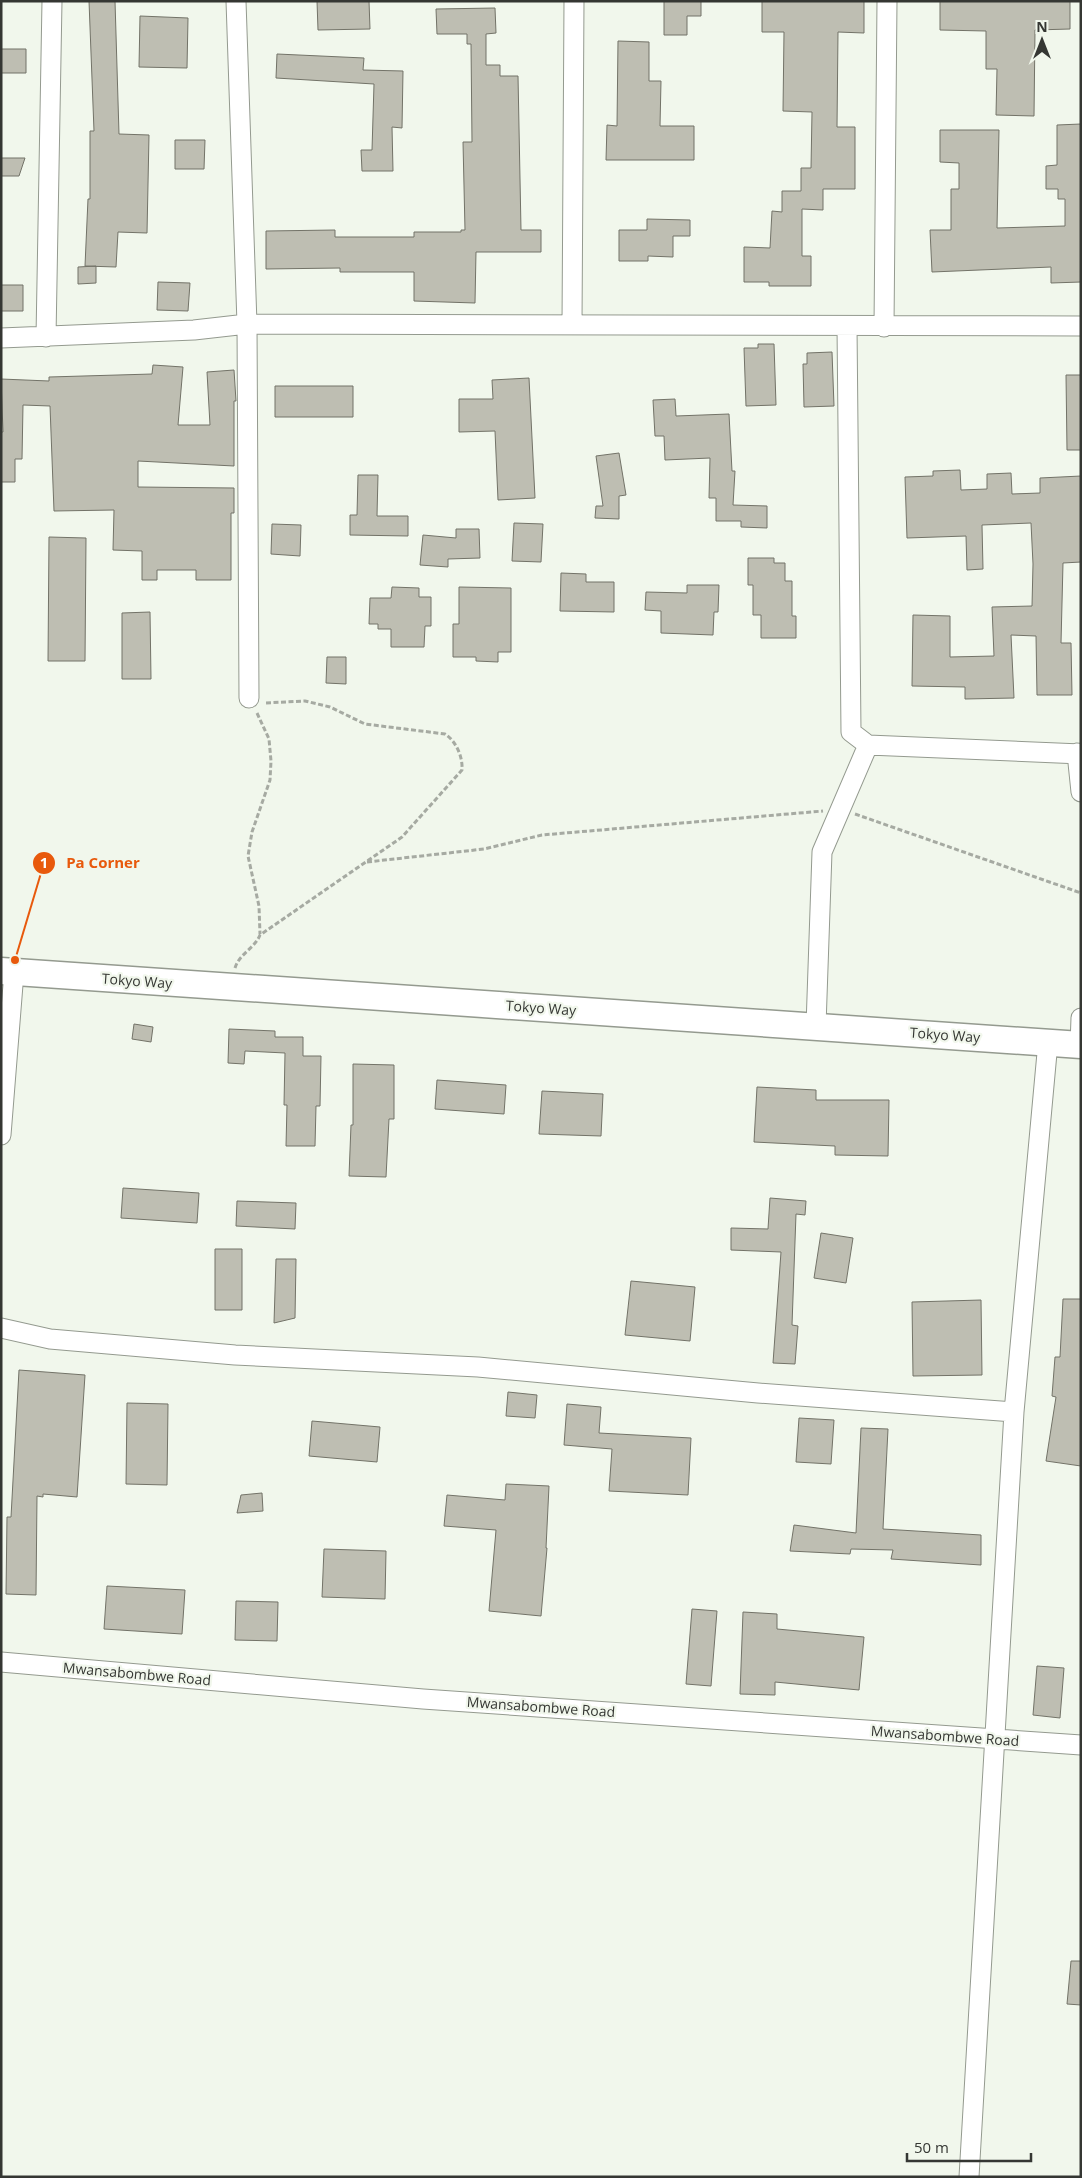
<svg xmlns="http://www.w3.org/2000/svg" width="1082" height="2178" font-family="'Open Sans',sans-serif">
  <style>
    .building { fill: #bebeb2; stroke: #737368 }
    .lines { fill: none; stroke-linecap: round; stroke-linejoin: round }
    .street-casing { stroke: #949a8f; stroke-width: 21 }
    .secondary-casing { stroke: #949a8f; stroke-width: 29 }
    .path { stroke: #a6aaa2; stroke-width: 3; stroke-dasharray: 5 2.5; stroke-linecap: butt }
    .street { stroke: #fff; stroke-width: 19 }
    .secondary { stroke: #fff; stroke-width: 26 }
    .labels { text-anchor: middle; stroke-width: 4.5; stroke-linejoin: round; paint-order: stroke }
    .street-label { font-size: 14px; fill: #353733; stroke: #f1f7ec }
    .leader { fill: none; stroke: #e8590c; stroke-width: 2 }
    .callout-dot { fill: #e8590c; stroke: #f1f7ec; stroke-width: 2 }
    .mark-label { font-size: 15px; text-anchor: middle; font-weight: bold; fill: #fff }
    .callout-label { font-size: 15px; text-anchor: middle; font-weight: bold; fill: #e8590c; stroke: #f1f7ec; stroke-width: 4.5; stroke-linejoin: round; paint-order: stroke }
  </style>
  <rect width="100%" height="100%" fill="#f1f7ec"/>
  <path class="building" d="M89,1h26l4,133 30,1 -2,98 -29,-1 -2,35 -31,-1 3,-67h2v-68h4z
    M317,1h52l1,28 -52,1z
    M664,1h37v15h-14v19h-23z
    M762,1h102v32l-26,-1 -1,95h18v62h-32v21l-21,-1v47h9v30h-42v-4h-25v-35l26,1 2,-37 10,1v-21h19v-23h10l1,-56 -29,-1 1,-79h-22z
    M940,1h130v28l-35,1 -1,86 -38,-1 1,-46h-11v-38l-46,-1z
    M495,8l1,25 -10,1v31h14v11h18l3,154h20v22h-65l-1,51 -61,-2v-29h-74v-4l-74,1v-38l69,-1v7h79v-5h47v-2h4l-2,-88h9l-1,-98h-4v-10h-30l-1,-25z
    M140,16l48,2 -1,50 -48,-1z
    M618,41l31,1v39h12l-1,45h34v34h-88l1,-35 10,1z
    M1,49h25v24h-25z
    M277,54l87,4 -1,12 40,1 -1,57 -10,-1 1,44h-31l-1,-21h11l2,-66 -98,-6z
    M1081,124v158l-30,1v-16l-119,5 -2,-42h21v-41h8v-26l-19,-1v-32h59l-2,98 68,-2v-27h-7v-10h-12v-23l11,-1v-40z
    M175,140h30l-1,29h-29z
    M1,158h24l-6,18h-18z
    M647,219l43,1v16h-17v21l-25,-1v5h-29v-31h28z
    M96,266v17l-18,1v-17z
    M158,282l32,1 -2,28 -31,-1z
    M1,285h22v26h-22z
    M758,344h16l2,61 -30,1 -2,-58h14z
    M832,352l2,54 -30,1 -1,-43h4v-11z
    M153,365l30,2 -5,58h32l-3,-53 27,-2 2,31h-2v65l-96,-5v26l96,1v25h-3v67h-35v-10h-39v10h-15v-29l-29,-1 1,-40 -60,1 -4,-105 -27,-1 -1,54h-7v23h-14v-50h2l-2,-53 48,2v-4l103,-3z
    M1066,375h15v75h-14z
    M529,378l6,120 -37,2 -3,-69 -36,1v-33h34l-1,-19z
    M275,386h78v31h-78z
    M675,399l1,17 53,-2 3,57h3l-2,34 34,1v22l-26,-1v-6h-25v-23h-7l1,-40 -45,2 -1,-24h-9l-2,-36z
    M619,453l7,42 -7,1v23l-24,-1 1,-12h7l-7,-50z
    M960,470l1,20 26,-1v-15l24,-1 1,21 28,-1v-15l41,-2v86l-18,1 -2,80h10l1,52h-35l-1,-59 -25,-1 3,63 -49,1v-12l-53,-1 1,-71 37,1v41l44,-1 -2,-49 40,-1 1,-42 -2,-41 -49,2 1,44 -16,1 -1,-34 -59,2 -2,-61 28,-1v-5z
    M358,475h20l-1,41h31v20l-58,-1v-20h7z
    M514,523l29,1 -2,38 -29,-1z
    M272,524l29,1 -1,31 -29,-2z
    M456,529h23l1,29 -32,1v8l-28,-2 3,-30 33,3z
    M49,537l37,1 -1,123h-37z
    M748,558h26v5h11v18h7v35h4v22h-35v-23h-8v-30h-5z
    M561,573l25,1v8h28v30l-54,-1z
    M687,585h32l-1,27h-4l-1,23 -52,-2v-22l-16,-1 1,-18 41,1z
    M392,587l27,1v9h12v29h-6l-1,21h-33v-18h-13v-5h-9l1,-26h21z
    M459,587l52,1v64h-13v10l-22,-1v-4h-23v-33h6z
    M150,612l1,67h-29v-66z
    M327,657h19v27l-20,-1z
    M134,1024l19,3 -2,15 -19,-3z
    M229,1029l46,2v6h28v19h18l-1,50h-4l-1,40h-29l1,-41h-3l1,-52 -40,-2 -1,13 -16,-1z
    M353,1064l41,1v54h-5l-3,58 -37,-1 2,-51h2z
    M437,1080l69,5 -2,29 -69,-5z
    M757,1087l59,3v10h73l-1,56 -53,-1v-9l-81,-4z
    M542,1091l61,3 -2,42 -62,-2z
    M123,1188l76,5 -2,30 -76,-5z
    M770,1198l36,3 -1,14 -9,-1 -4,111 6,1 -3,38 -22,-1 8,-111 -50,-2v-22l37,1z
    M237,1201l59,2 -1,26 -59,-3z
    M821,1233l32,5 -7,45 -32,-5z
    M215,1249h27v61h-27z
    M276,1259h20l-1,59 -21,5z
    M631,1281l64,6 -5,54 -65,-6z
    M1063,1299h18v167l-35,-5 10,-64 -4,-1 3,-39h5z
    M981,1300l1,75 -69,1 -1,-74z
    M19,1370l66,5 -8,122 -34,-3v3l-6,-1 -1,99 -30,-1 1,-77h4z
    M508,1392l29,3 -2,23 -29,-2z
    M127,1403l41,1 -1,81 -41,-1z
    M567,1404l34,3 -2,26 92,5 -3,57 -79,-4 3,-42 -48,-4z
    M799,1418l35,2 -3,44 -35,-2z
    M312,1421l68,6 -3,35 -68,-6z
    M861,1428l27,1 -5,100 98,6v30l-90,-6 2,-9 -42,-1 -1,5 -60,-3 4,-26 62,8z
    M506,1484l43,2 -3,62h1l-6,68 -52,-5 7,-81 -52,-4 3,-31 58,5z
    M262,1493l1,18 -26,2 4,-18z
    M324,1549l62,2 -1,48 -63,-2z
    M107,1586l78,4 -3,44 -78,-5z
    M236,1601l42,1 -1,39 -42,-1z
    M692,1609l25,2 -6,75 -25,-2z
    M743,1612l34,2v15l87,8 -5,53 -84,-8v13l-35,-1z
    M1037,1666l27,2 -4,50 -27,-3z
    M1071,1961h10v44l-14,-1z"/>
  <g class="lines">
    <defs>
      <path id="street" d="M236,1l11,323 2,374
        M572,325l2,-324
        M847,326l4,406 17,13 213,9
        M884,327l3,-326
        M46,337l6,-336
        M1,338l193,-8 53,-6 834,2
        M1077,753l4,39
        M816,1026l6,-174 46,-107
        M1080,1045l1,-27
        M1,1135l13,-163
        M1,1328l49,11 185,16 243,12 280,26 256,19
        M1,1662l422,37 658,46
        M969,2177l45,-765 34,-370"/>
      <path id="secondary" d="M1,971l1080,74"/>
    </defs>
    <use href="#street" class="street-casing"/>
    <use href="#secondary" class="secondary-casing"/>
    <path class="path" d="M257,713l12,26 2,22 -1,19 -18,52 -4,24 11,50 1,28
      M855,814l226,79
      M367,862l117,-13 58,-14 281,-24
      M235,968c4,-14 20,-20 25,-33l142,-98 60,-67c1,-13 -6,-29 -17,-36l-80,-10 -35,-17 -25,-6 -40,2"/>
    <use href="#street" class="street"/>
    <use href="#secondary" class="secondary"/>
  </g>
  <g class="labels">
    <g class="street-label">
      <text transform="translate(137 981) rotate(4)" y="5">Tokyo Way</text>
      <text transform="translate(541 1008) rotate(4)" y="5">Tokyo Way</text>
      <text transform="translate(945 1035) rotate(4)" y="5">Tokyo Way</text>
      <text transform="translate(137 1674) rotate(5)" y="5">Mwansabombwe Road</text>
      <text transform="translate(541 1707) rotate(4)" y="5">Mwansabombwe Road</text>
      <text transform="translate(945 1736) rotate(4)" y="5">Mwansabombwe Road</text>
    </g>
  </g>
  <path class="leader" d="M15 960L44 863"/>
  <g class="callout-dot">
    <circle cx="15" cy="960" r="5"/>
    <circle cx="44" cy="863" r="12"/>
  </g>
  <g class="mark-label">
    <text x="44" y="868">1</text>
  </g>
  <g class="callout-label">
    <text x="103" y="868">Pa Corner</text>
  </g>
  <rect width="1082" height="2178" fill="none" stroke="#353733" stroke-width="5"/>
  <g transform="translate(1042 40)" stroke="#f1f7ec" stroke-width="4" paint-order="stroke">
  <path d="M0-4L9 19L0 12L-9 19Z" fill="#353733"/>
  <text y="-8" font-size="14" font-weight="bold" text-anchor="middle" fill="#353733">N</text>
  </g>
  <path d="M907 2153v8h124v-8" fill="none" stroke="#353733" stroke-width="2.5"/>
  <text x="914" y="2153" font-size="15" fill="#353733" stroke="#f1f7ec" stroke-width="4" paint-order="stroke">50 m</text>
</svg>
